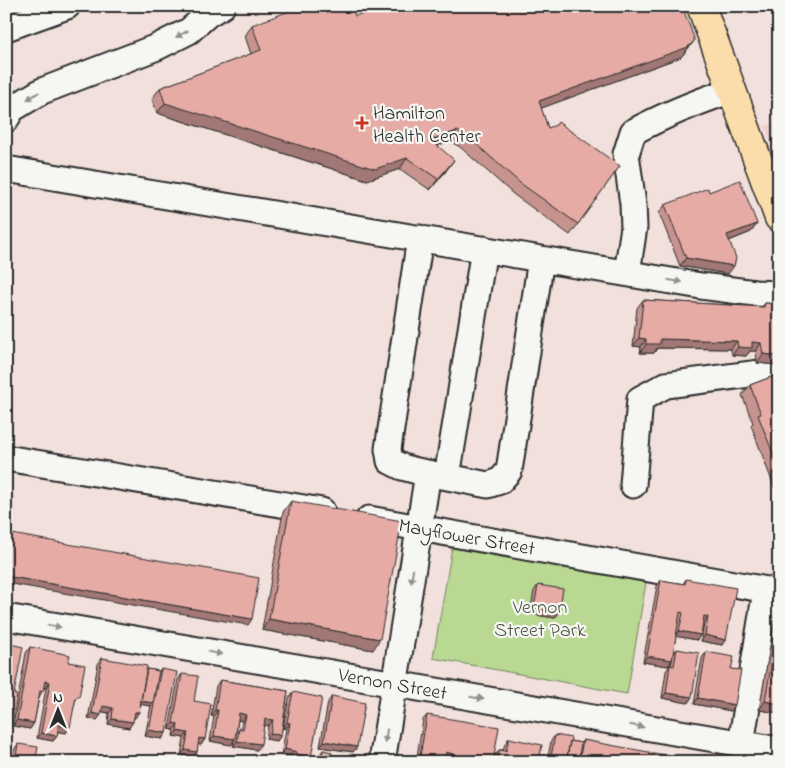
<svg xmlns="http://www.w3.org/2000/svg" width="785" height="768" font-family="'Indie Flower',sans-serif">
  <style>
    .built { fill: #eed0cb }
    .green { fill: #b9d993; stroke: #72825f }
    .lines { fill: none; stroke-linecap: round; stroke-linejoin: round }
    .minor-casing { stroke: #2b2b2b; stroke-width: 29 }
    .major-casing { stroke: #2b2b2b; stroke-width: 31 }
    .minor { stroke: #f6f6f2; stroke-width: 25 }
    .major { stroke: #faddab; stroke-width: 28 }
    .wall { fill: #c6938e; stroke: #2b2b2b; fill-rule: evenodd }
    .shaded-wall { fill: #a17874; stroke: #2b2b2b }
    .building { fill: #e6aba5; stroke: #2b2b2b }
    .oneway { fill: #90908e }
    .poi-dot { fill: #c8321e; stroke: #f6f6f2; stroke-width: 2 }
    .labels { text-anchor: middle; stroke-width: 4.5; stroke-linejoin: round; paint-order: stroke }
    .poi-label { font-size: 20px; fill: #2b2b2b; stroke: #f6f6f2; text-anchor: start }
    .street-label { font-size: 20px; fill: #2b2b2b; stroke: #f6f6f2 }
    .park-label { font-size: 20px; fill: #4e5645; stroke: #f6f6f2 }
  </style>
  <rect width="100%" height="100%" fill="#f1e0db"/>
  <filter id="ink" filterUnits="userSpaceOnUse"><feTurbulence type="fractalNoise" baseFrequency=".02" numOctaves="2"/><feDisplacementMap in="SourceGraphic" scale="10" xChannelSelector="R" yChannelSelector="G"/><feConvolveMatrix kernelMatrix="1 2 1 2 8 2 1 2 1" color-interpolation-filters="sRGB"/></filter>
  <g filter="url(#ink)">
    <path class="built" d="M779,121v42l-14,-37z"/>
    <path class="green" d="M453,542l194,35 -20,117 -194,-36z"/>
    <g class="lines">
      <defs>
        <path id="minor" d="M6,28l61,-22
          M6,119l6,-10 30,-18 115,-44 32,-16 19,-17 14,-8
          M6,169l695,117 54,7 24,1
          M420,238l-32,211 2,12 12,6 15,4 71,14 12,-4 9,-10 32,-212
          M627,273l7,-46 -1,-23 -7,-50 7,-22c33,-18 64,-30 99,-42
          M6,458l316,53
          M447,477l37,-228
          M633,485l7,-86 26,-14 108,-14 5,-2
          M369,519l410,73
          M6,617l773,133
          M741,744l25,-154
          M382,762l46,-289"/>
        <path id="major" d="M701,6l78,212"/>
      </defs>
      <use href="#minor" class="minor-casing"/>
      <use href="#major" class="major-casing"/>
      <use href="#minor" class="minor"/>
      <use href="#major" class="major"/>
    </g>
    <path class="wall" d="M355,16l339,25 -8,10 -5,6 -140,51 7,20 72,38 -50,69 -57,-41 -53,-47 -11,-6 -12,5 9,25 -16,19 -30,-21 -33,11 -210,-67 -5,-14 8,-11 91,-34 -6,-18 7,-11z
      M709,192l48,32 -6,8 -22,9 -1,33 -48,-8 -21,-53 6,-8z
      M643,300l119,7 3,-4 14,1v60l-3,1 -19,-2 -1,-12h-6l-4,5 -14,-1 -1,-6 -74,-1 -3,5h-14l1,-6 -8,-1 4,-38z
      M779,374v126l-28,-75 2,-2 -11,-28 8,-10z
      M291,501l82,149 -111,-20 21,-118z
      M686,579l40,61 -4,5 -21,-4 3,-18h-1l-2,12 -4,5 -21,-4 -4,24 -4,6 -25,-4 14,-76 4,-6 22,4z
      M538,585l21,27 -4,6 -25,-4 4,-23z
      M777,633l2,1v79l-20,-3 12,-68z
      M30,647l38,15 7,41 -9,30 -8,-2 -1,5 -4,5 -16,-3 9,-50h-2l-5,9 -5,26 -4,6 -17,-3 13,-73z
      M677,649l11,54 -26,-5 4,-27 4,-6h1l2,-10z
      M706,652l25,17v42l-37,-7 8,-46z
      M102,658l45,11 12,2 2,-2 5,64 -4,6 -17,-3 6,-30 -10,-2 -6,14h-2l-4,10 -21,-4 1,-11 -7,-1 -5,8 -9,-1 10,-55z
      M182,674l12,27 11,38 -4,6 -3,-1 -1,8 -4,6 -12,-3 3,-17 -11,-2 1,-6 -5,-1 9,-50z
      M220,680l68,11 -7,44 -4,6 -11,-2 2,-13 -4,-1 -7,25 -24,-4 1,-6 -3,5 -21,-4 4,-25h-3l5,-30zM238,720l4,1 -2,8h-1l-3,5z
      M293,692l14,70 -14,-2 -1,-3 -11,-2 5,-26 -3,-1 6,-30z
      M332,696l25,51 -4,5 -33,-5 8,-45z
      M427,715l66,47h-45l1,-2 -4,-1 -1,3h-28l7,-42z
      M555,735l15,6 11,2 2,-3 86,20 3,-4 33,6h-158l4,-21z
      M509,738l31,17 4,7h-50l1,-7 4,-5h4l2,-6z
      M18,744l18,14 12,4h-41l4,-7h2l1,-5z
      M323,750l8,5 28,7h-41l1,-6z"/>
    <path class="shaded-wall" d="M694,41l-8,10 -5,6 -150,55 8,-11z
      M165,103l242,55 -7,11 -33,11 -210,-67z
      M457,131l-8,10 -26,10 8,-11z
      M454,160l-8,11 -16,19 8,-11z
      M757,224l-6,8 -30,12 6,-9z
      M686,258l48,8 -6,8 -48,-8z
      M639,338l7,1 -5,8 -8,-1z
      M660,339l77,2 -6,8 -74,-1 -3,5h-14l6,-9z
      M752,342l9,1 -5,8h-6l-4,5 -14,-1 6,-8z
      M763,354l16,2v8l-3,1 -19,-2z
      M6,576l246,43 -4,6 -242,-42z
      M534,608l25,4 -4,6 -25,-4z
      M704,616l4,1 -4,6 -4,-1z
      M269,619l111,20 -7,11 -111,-20z
      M679,631l22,4 -4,5 -22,-4z
      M705,635l21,5 -4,5 -21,-4z
      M647,656l25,4 -4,6 -25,-4z
      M45,681l5,1 -4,6 -5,-1z
      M666,693l26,4 -4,6 -26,-5z
      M698,698l37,7 -4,6 -37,-7z
      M140,701l13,2 -2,3 -13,-2z
      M765,701l14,3v9l-20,-3z
      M103,706l10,2 -4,5 -10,-2z
      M215,710h3l-4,6h-3z
      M135,712h4l-4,6 -4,-1z
      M92,713l9,2 -4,5 -9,-1z
      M239,713l7,2 -4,6 -7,-2z
      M112,719l21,3 -4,6 -21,-4z
      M265,719l8,1 -5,6 -7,-2z
      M17,720l17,3 -4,6 -17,-3z
      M287,722l3,1 -4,6 -3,-1z
      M173,723l5,1 -4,6 -5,-1z
      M59,725l11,2 -4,6 -11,-2z
      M6,727l5,1 -4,5h-1z
      M149,730l17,3 -4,6 -17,-3z
      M177,731l11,2 -4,5 -11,-2z
      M41,733l16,3 -4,5 -16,-3z
      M270,734l11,1 -4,6 -11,-2z
      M214,736l21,3 -4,6 -21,-4z
      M199,738l6,1 -4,6 -6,-1z
      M237,741l24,3 -4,6 -24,-4z
      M324,741l33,6 -4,5 -33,-5z
      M285,749l12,3 -5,5 -11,-2z
      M185,750l12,2 -4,6 -12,-3z
      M446,752l7,2 -4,6 -7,-2z
      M297,754l14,3 -4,5 -14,-2z
      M475,757l8,1 -3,4h-9z"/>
    <path class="building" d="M303,6h49l3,10 28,-10h299l12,32v3l-6,6 -149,54 9,27 8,-3 2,-3 62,44 -42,58 -58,-41 -53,-47 -10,-5 -26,9 23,20 -16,19 -31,-21 -32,11 -210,-66 -5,-15 101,-38 -9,-25z
      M740,180l17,44 -30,11 9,23 -2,8 -48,-8 -21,-53 43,-17 1,4z
      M643,300l121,7 1,-4 14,1v52l-16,-2 -2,-11 -9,-1v6l-14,-1 -1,-6 -77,-2v5h-14v-5l-7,-1z
      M779,374v95l-21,-54 3,-1 -11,-29z
      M291,501l111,20 -22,118 -111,-20z
      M6,533l253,45 -7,41 -246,-43z
      M686,579l50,9 -10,52 -21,-5 3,-18 -4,-1 -3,19 -22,-4 4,-18 -3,-1 -8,48 -25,-4 14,-76 24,4z
      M538,585l25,4 -4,23 -25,-4z
      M777,633l2,1v70l-14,-3z
      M6,643l17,4 -9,47 3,1 -6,33 -5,-1z
      M30,647l40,8 -2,7 17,3 -6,32h-3l-6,30 -11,-2 -2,11 -16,-3 9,-51 -5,-1 -2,10h-3l-6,32 -17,-3z
      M677,649l22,4 -7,44 -26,-4 4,-28 4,1z
      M706,652l28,5 -3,12 10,1 -6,35 -37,-7z
      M102,658l45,8 -8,46h-4l-2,10 -21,-3 1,-11 -10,-2 -2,9 -9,-2z
      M147,669l12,2 -6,32 -12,-2z
      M161,669l16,3 -11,61 -17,-3z
      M182,674l16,2 -4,25 17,3 -6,35 -6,-1 -2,14 -12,-2 3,-17 -11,-2 1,-7 -5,-1z
      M220,680l68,11 -7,44 -11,-1 3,-14 -8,-1 -4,25 -24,-3 2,-12h4l3,-14 -7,-2 -4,26 -21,-3 4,-26h-3z
      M293,692l29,6 -11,59 -14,-3v-2l-12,-3 5,-26 -3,-1z
      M332,696l33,7 -8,44 -33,-6z
      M427,715l72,12 -6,35h-11l1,-4 -8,-1 -1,5h-23l2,-8 -7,-2 -2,10h-25z
      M555,735l16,3 -5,24h-16z
      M509,738l33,7 -2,10 5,1 -1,6h-47l2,-12 7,1z
      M583,740l87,16 -1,6h-90z
      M570,741l11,2 -3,19h-12z
      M18,744l20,3 -2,11 12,3v1h-38l1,-7 5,1z
      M323,750l9,2 -1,3 29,5 -1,2h-38z
      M672,756l33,6h-34z"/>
    <defs><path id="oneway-solid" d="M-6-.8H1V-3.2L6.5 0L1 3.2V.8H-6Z" transform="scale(1.25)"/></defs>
    <g class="oneway">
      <use href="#oneway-solid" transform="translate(182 34) rotate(151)"/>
      <use href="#oneway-solid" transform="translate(33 96) rotate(148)"/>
      <use href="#oneway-solid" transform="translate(675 281) rotate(10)"/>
      <use href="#oneway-solid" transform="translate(412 576) rotate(99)"/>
      <use href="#oneway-solid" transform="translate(54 626) rotate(10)"/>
      <use href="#oneway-solid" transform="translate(215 653) rotate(10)"/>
      <use href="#oneway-solid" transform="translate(477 698) rotate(10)"/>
      <use href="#oneway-solid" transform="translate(637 726) rotate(10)"/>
      <use href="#oneway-solid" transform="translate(386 736) rotate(99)"/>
    </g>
  </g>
  <path class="poi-dot" d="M359.5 115.5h5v5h5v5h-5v5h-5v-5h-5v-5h5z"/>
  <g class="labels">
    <g class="poi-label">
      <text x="373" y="119">Hamilton<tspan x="373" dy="23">Health Center</tspan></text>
    </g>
    <g class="street-label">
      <text transform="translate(467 536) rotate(10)" y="7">Mayflower Street</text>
      <text transform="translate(393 683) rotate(10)" y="7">Vernon Street</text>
    </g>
    <g class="park-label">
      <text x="540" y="613">Vernon<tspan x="540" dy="23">Street Park</tspan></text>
    </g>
  </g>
  <rect width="785" height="768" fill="none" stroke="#f6f6f2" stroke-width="25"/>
  <rect x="12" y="12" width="760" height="743" fill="none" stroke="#2b2b2b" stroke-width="2" filter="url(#ink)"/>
  <g transform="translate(58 710)" stroke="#f6f6f2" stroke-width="4" paint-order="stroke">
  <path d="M0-4L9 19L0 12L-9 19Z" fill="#2b2b2b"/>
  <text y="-8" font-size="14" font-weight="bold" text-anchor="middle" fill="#2b2b2b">N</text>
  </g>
</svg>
